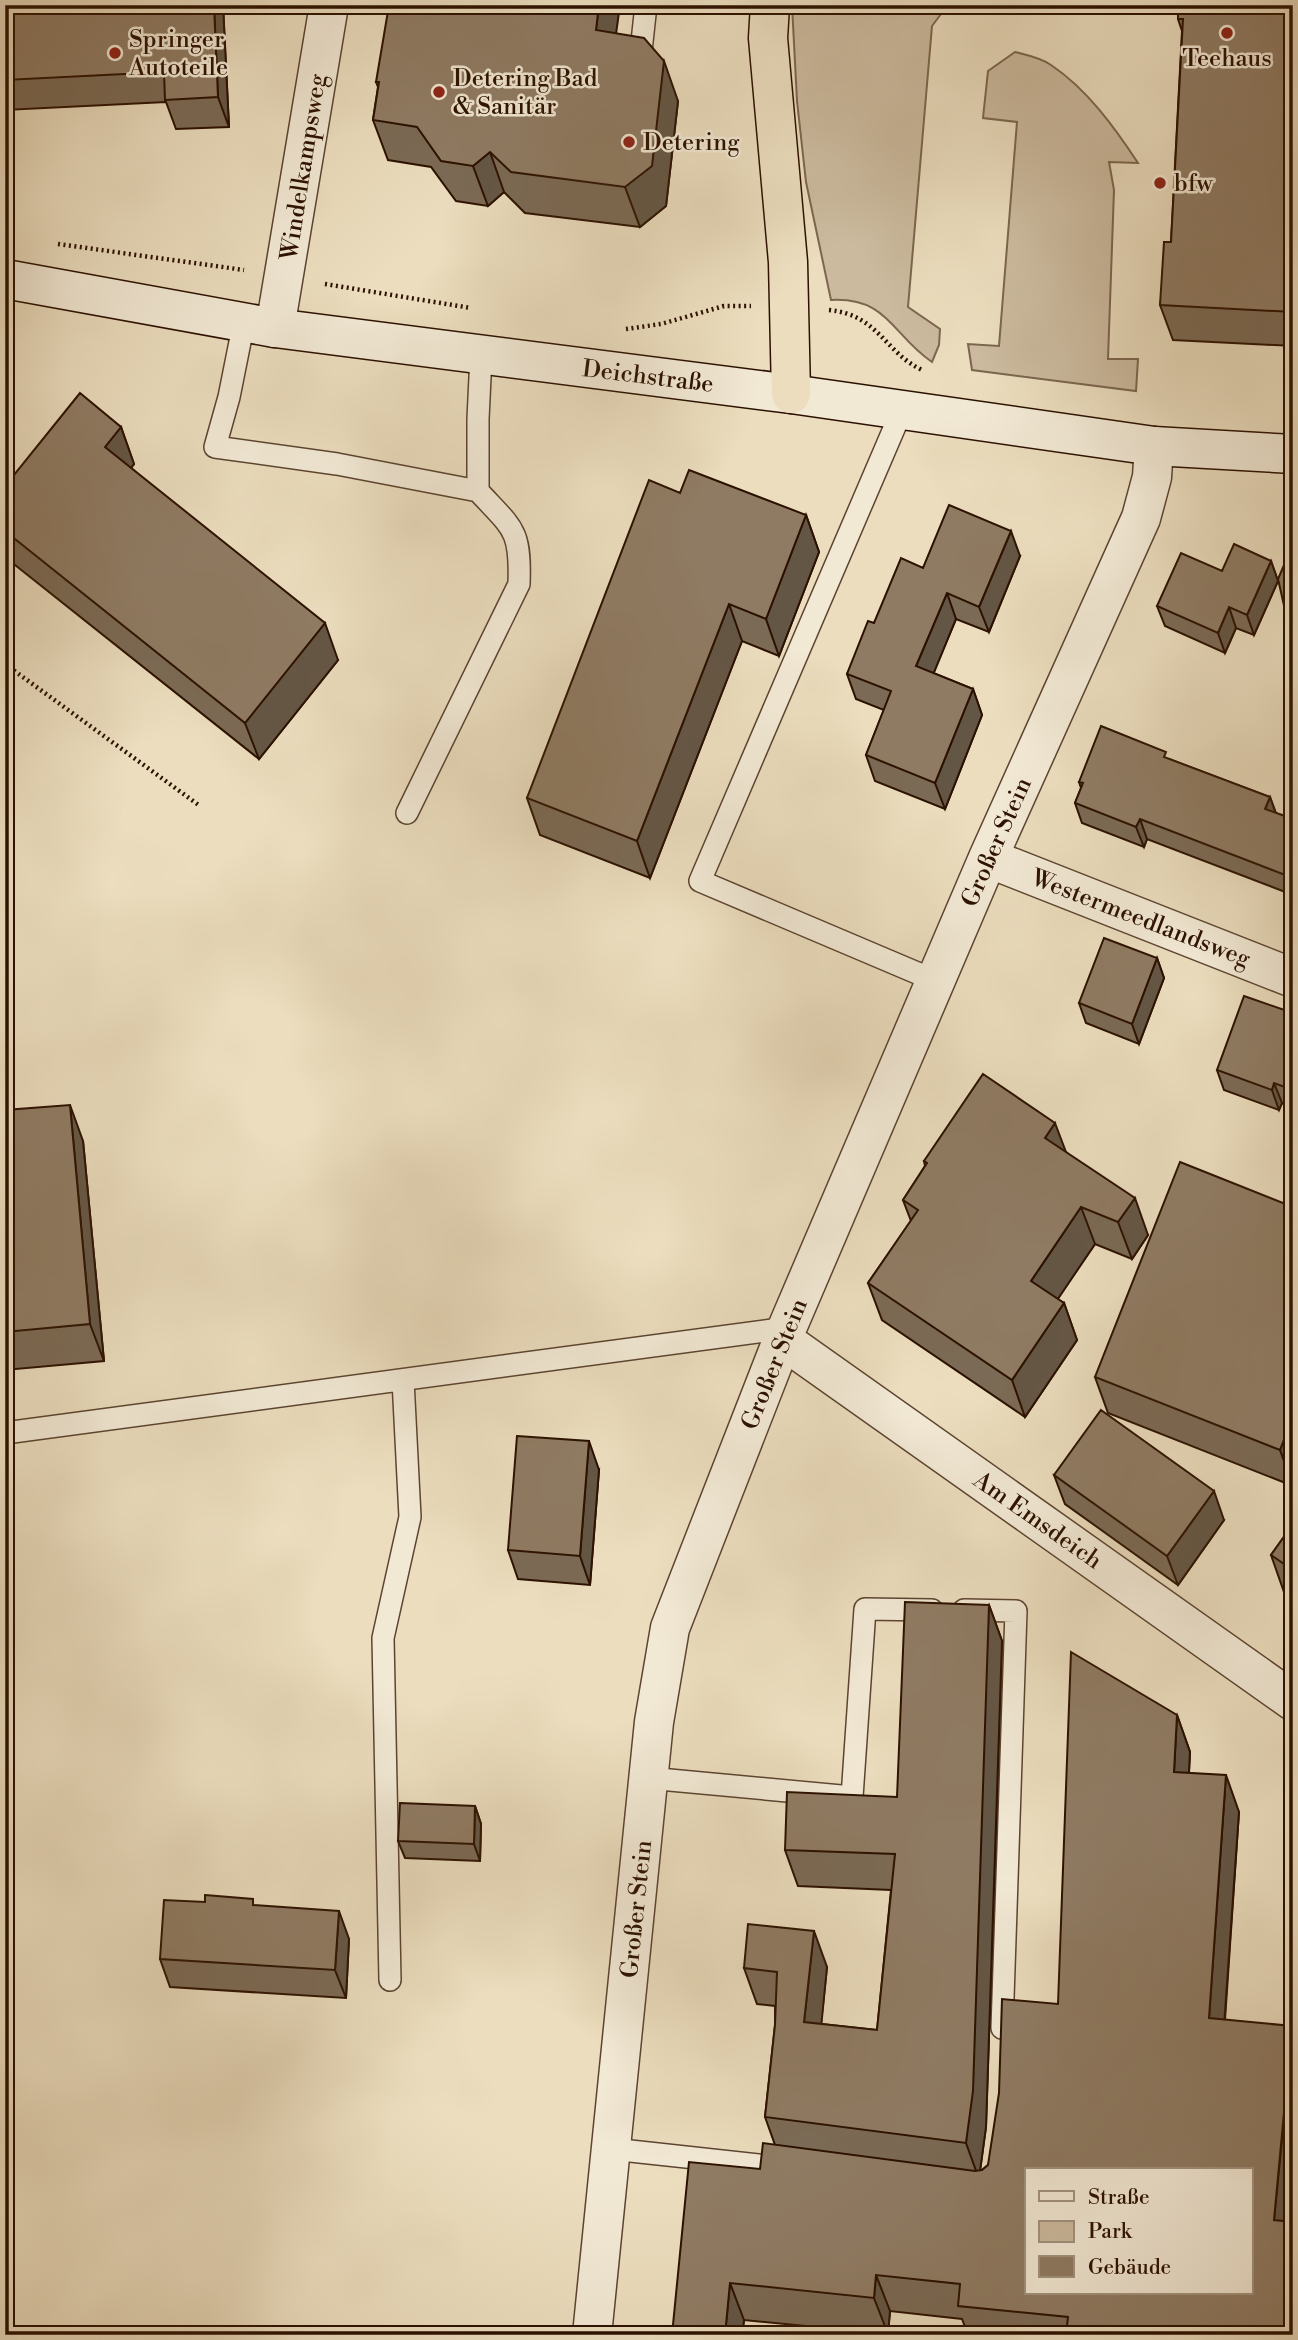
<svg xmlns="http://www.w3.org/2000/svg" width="1298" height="2340" font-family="'Libre Bodoni',serif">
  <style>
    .green { fill: #cbba9e; stroke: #7c664f; stroke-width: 2 }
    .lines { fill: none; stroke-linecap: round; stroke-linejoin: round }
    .service-casing { stroke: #5c4430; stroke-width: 24 }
    .minor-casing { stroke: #5c4430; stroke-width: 41 }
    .secondary-casing { stroke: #2c1100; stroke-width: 41 }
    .trunk-casing { stroke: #2c1100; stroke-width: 41 }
    .path { stroke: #2c1100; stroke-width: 4.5; stroke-dasharray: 2 3.5; stroke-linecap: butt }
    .service { stroke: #f2e9d5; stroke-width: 21 }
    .minor { stroke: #f2e9d5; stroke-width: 38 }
    .secondary { stroke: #f2e9d5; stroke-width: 38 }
    .trunk { stroke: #ebddbe; stroke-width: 38 }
    .wall { fill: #7b6a55; stroke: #2c1100; stroke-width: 2 }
    .shaded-wall { fill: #645645; stroke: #2c1100; stroke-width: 2 }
    .building { fill: #8f7b63; stroke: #2c1100; stroke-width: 2; fill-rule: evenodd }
    .poi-dot { fill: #8f2418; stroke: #f2e9d5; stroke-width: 2.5 }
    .labels { text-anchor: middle; stroke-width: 5; stroke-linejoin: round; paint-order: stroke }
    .poi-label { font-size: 24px; fill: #2c1100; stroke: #f2e9d5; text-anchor: start }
    .street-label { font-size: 24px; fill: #2c1100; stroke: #f2e9d5 }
  </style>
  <rect width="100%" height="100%" fill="#ebddbe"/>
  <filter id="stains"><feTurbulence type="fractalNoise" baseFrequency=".00286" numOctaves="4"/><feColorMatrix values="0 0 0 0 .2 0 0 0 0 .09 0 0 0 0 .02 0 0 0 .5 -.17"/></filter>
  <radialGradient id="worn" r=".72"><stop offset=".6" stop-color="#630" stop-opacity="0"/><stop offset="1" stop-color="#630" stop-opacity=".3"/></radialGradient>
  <path class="green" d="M792,5l155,1 -15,20 -24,281 32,22 -1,16 -7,17c-40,-27 -44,-65 -101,-62l-25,-118 -9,-81z
    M1015,52c12,3 26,6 36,13 36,24 64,63 87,98l-29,-1 5,28 -6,169h30l-2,32 -164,-21 -4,-26 31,2 18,-224 -34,-4 5,-47z"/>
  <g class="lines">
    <defs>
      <path id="service" d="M641,51l5,-46
        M244,322l-15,75 -14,50 122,17 141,27v-72l3,-63
        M902,410l-202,471 236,100
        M407,813l112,-229c2,-55 -6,-55 -41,-93
        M5,1433l782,-105
        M964,1610l52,1 -14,417
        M648,1778l204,19 13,-188 67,1
        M390,1980l-7,-342 27,-121 -7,-137
        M612,2149l175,19"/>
      <path id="minor" d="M275,328l54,-323
        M988,858l305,120
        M783,1340l510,361
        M592,2335l62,-613 16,-94 117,-300 201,-470 153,-340 11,-41 2,-31"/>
      <path id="secondary" d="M5,279l270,49 516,66 363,52 139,8"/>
      <path id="trunk" d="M770,5l-2,33 20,224 3,132"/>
    </defs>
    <use href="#service" class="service-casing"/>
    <use href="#minor" class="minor-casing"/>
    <use href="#secondary" class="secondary-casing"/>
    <use href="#trunk" class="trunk-casing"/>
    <path class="path" d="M58,244l186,26
      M325,284l146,24
      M829,310c50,5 55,42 93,60
      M626,329l35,-5 63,-18h27
      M5,664l195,142"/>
    <use href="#service" class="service"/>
    <use href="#minor" class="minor"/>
    <use href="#secondary" class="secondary"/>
    <use href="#trunk" class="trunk"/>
  </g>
  <path class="wall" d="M5,5h218l6,122 -53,2 -10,-27 -161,8z
    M1159,5h134v341l-120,-6 -13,-35 11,-63 11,-211 -4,-12v-7l-14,-3z
    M616,33l62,68 -12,105 -26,21 -115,-14 -21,-21 -16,14 -32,-5 -25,-34 -43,-7 -15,-40 5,-33 -2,-5z
    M121,427l13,37 -3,4 207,192 -79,99 -254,-202v-71z
    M680,493l126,22 13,37 -40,104 -37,-15 -92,237 -110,-43 -13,-37z
    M1020,556l-31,76 -33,-13 -23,54 40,16 9,26 -37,94 -70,-28 -9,-26 18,-45 -28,-11 -9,-25 27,-51 49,-55z
    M1271,561l7,20 -24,54 -18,-7 -11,25 -60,-27 -8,-20 65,-35z
    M1169,759l101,38 6,16 17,6v76l-146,-56 -3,8 -62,-24 -7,-20 6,-15 -2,-6z
    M1157,958l7,20 -25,66 -53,-21 -7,-20z
    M1293,1013v94l-11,-4 -3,7 -55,-20 -7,-20z
    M5,1110l78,31 21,220 -99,9z
    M1066,1152l82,83 -16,24 -37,-15 -38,55 7,4 13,37 -52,77 -143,-97 -14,-37 43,-62 -8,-21 22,-34 -1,-5z
    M1293,1207v279l-185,-73 -13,-36z
    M599,1470l-9,115 -72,-6 -10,-29z
    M1054,1475l170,45 -46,65 -113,-81z
    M1293,1524v74l-9,-6 -13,-37z
    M989,1605l13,36 -16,486 -6,43h2l6,-5 70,-161 119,-289 13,37 -1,21 50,39 -14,208 68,178 -2,23 2,114h-325l-6,-16 -72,-8 -2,23 -144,-14 -2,15h-70l88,-166 15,-24 -10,-28 10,-92v-19l-18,-2 -13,-36 83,-1 -6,57 56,6 14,-140 -93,-4 -13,-36 112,-53z
    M475,1806l6,18 -1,37 -75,-3 -7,-17z
    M256,1906l93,33 -3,59 -176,-11 -10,-28z"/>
  <path class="shaded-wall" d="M214,5h9l6,122 -11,-30z
    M599,5h21l-9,65 -15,-40z
    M664,61l14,40 -12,105 -26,21 -15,-40z
    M490,152l14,40 -16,14 -15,-40z
    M121,427l13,37 -16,20 -13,-37z
    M806,515l13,37 -40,104 -13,-37z
    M1011,531l9,25 -31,76 -10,-25z
    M1271,561l7,20 -24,54 -7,-20z
    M947,593l9,26 -30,73 -10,-26z
    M729,604l13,37 -92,237 -13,-37z
    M1229,607l7,21 -11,25 -7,-20z
    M325,623l13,37 -79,99 -14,-36z
    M973,689l9,26 -37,94 -10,-26z
    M1270,797l7,20 -12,-8z
    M1140,819l7,20 -3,8 -8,-20z
    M1157,958l7,20 -25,66 -7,-20z
    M1274,1083l8,20 -3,7 -7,-20z
    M70,1105l13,36 21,220 -14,-37z
    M1055,1123l14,37 -24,-22z
    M1135,1198l13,37 -16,24 -14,-37z
    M1081,1207l14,37 -50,74 -14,-37z
    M1064,1303l13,37 -52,77 -13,-37z
    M1293,1416v70l-13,-36z
    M589,1441l10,29 -9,115 -10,-29z
    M1214,1491l10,29 -46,65 -11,-29z
    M989,1605l13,36 -16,486 -7,52 -13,-36z
    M1177,1715l13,37 -3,56 -13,-36z
    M1226,1775l13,37 -17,243 -13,-37z
    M475,1806l6,18 -1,37 -6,-17z
    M339,1911l10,28 -3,59 -11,-28z
    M814,1931l13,36 -9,91 -14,-36z
    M1293,2027v171l-6,58 -13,-36z
    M1293,2248v87h-9z
    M876,2275l14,36 -2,23 -14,-36z
    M730,2283l14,37 -2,15h-17z"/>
  <path class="building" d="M5,5h209l4,92 -53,3 -1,-28 -159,8z
    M389,5h210l-3,25 48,8 20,23 -12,105 -27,21 -114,-15 -21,-20 -17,14 -32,-5 -24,-34 -44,-7 6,-38h-3z
    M1178,5h115v307l-133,-7 4,-63h7l12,-223h-5z
    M80,393l41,34 -16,20 220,176 -80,100 -240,-192v-45z
    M689,470l117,45 -40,104 -37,-15 -92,237 -110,-43 122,-318 31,13z
    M949,505l62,26 -32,76 -32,-14 -31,73 57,23 -38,94 -69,-28 25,-64 -44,-17 21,-53 6,2 27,-65 22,10z
    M1234,544l37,17 -24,54 -18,-8 -11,26 -61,-27 24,-53 41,18z
    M1293,544v101l-15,-66z
    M1101,726l65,26 -2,5 106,40 -5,12 28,10v59l-153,-59 -4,8 -61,-24 8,-20 -4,-1z
    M1104,938l53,20 -25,66 -53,-21z
    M1244,996l49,17v77l-19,-7 -2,7 -55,-20z
    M983,1074l72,49 -10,15 90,60 -17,24 -37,-15 -50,74 33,22 -52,77 -144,-97 50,-73 -15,-10 24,-37 -3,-2z
    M70,1105l20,219 -85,8v-222z
    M1180,1162l113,45v188l-2,4 2,1v16l-13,34 -185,-73z
    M1101,1410l113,81 -47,65 -113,-81z
    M517,1436l72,5 -9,115 -72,-6z
    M1293,1524v46l-22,-15z
    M905,1602l84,3 -16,486 -7,52 -201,-26 10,-92 2,-53 -33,-4 4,-44 66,7 -10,91 73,8 18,-176 -110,-4 2,-58 110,5z
    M1071,1652l106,63 -3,57 52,3 -17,243 83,8 -18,194 19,2v26l-9,87h-218l2,-18 -110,-11 2,-22 -84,-9 -2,23 -144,-15 -5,52h-53l17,-173 71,7 3,-26 212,28 7,-1 6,-5 11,-72 3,-94 56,5zM1027,2170h224v123h-224z
    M400,1803l75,3 -1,38 -76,-3z
    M205,1895l48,4v6l86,6 -4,59 -175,-11 4,-59 41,2z"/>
  <g class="poi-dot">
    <circle cx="1227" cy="33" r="7"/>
    <circle cx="115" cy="53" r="7"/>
    <circle cx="439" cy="92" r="7"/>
    <circle cx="629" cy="142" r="7"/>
    <circle cx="1160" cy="183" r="7"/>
  </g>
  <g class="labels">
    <g class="poi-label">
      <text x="129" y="47">Springer<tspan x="129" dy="28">Autoteile</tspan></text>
      <text x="1227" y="66" text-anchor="middle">Teehaus</text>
      <text x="453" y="86">Detering Bad<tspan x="453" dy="28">&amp; Sanitär</tspan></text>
      <text x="643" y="150">Detering</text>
      <text x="1174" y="191">bfw</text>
    </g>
    <g class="street-label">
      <text transform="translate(303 167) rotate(-81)" y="8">Windelkampsweg</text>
      <text transform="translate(648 376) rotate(7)" y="8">Deichstraße</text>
      <text transform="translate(996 842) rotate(-66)" y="8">Großer Stein</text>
      <text transform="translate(1141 918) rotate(21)" y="8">Westermeedlandsweg</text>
      <text transform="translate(774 1364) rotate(-68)" y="8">Großer Stein</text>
      <text transform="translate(1038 1520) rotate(35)" y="8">Am Emsdeich</text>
      <text transform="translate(636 1909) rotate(-84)" y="8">Großer Stein</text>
    </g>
  </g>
  <rect width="1298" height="2340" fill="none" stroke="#ebddbe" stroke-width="28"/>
  <rect x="7" y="7" width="1284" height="2326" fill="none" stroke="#2c1100" stroke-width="3.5"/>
  <rect x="14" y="14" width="1270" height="2312" fill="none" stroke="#2c1100" stroke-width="2"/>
  <rect x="1025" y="2168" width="228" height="126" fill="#f2e9d5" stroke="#a39380" stroke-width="2"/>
  <rect x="1039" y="2191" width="35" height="10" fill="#f2e9d5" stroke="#a39380" stroke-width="2"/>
  <text x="1088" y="2204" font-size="21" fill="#2c1100">Straße</text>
  <rect x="1039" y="2221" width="35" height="21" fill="#cbba9e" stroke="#a39380" stroke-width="2"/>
  <text x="1088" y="2238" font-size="21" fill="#2c1100">Park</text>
  <rect x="1039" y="2256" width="35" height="21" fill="#8f7b63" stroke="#a39380" stroke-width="2"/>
  <text x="1088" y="2274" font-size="21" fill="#2c1100">Gebäude</text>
  <rect width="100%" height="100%" filter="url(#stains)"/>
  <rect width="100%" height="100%" fill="url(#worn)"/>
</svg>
